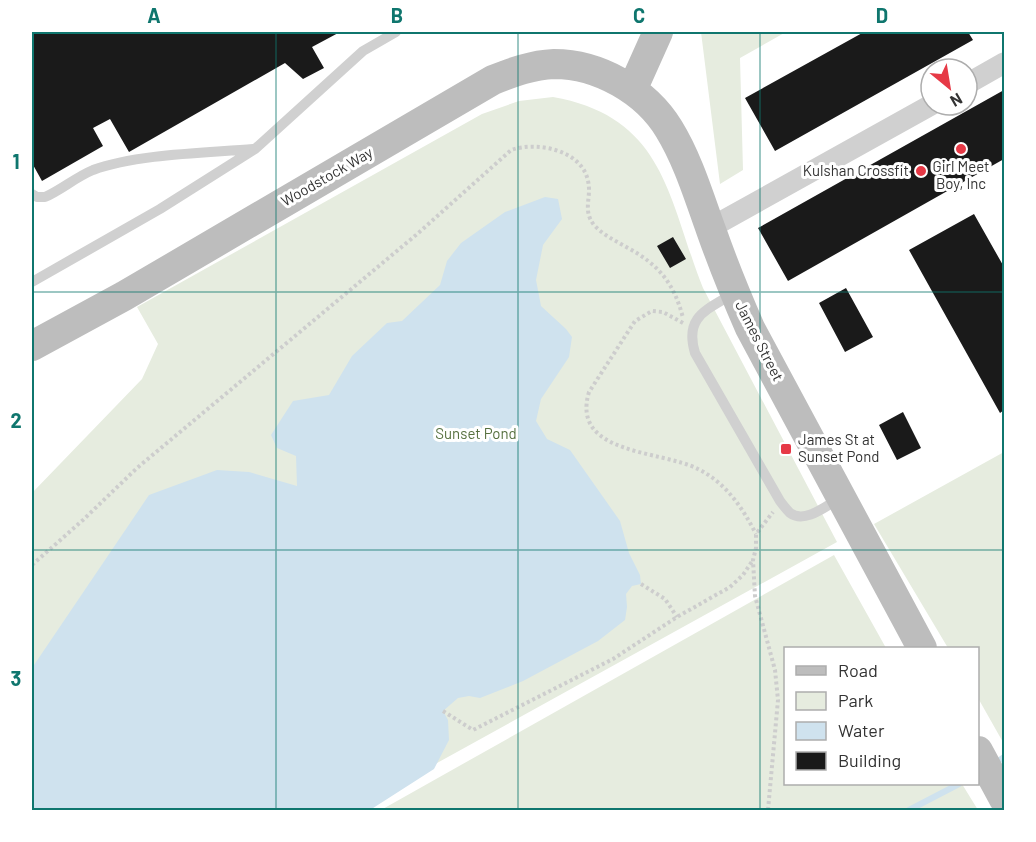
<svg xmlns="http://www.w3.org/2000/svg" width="1036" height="842" font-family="Barlow,sans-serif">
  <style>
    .green { fill: #e6ecdf }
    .water { fill: #cfe2ee }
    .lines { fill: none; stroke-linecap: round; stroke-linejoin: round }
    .stream { stroke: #cfe2ee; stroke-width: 6 }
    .building { fill: #1a1a1a }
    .path { stroke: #cdcdcd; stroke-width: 4; stroke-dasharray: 3 3; stroke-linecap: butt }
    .lane { stroke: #d0d0d0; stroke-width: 10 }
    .street { stroke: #d0d0d0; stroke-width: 21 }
    .secondary { stroke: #bdbdbd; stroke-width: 30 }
    .grid { fill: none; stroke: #0f766e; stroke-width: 1.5; stroke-opacity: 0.55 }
    .poi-dot { fill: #e63946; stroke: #fff; stroke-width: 2 }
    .labels { text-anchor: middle; stroke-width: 6; stroke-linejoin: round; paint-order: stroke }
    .poi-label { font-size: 15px; fill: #333; stroke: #fff }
    .street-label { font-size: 15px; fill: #333; stroke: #fff }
    .park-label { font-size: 15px; fill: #56703f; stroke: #fff }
    .neatline { fill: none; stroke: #0f766e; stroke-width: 2 }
    .grid-label { font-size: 20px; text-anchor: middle; font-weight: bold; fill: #0f766e }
  </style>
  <rect width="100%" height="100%" fill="#fff"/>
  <path class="green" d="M701,32h85l-46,26 3,112 -23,14z
    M553,97c113,20 115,103 150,191l134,254 -485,268h-320v-317l110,-114 16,-35 -21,-37 345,-193 37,-13z
    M1004,452v292l-26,-46v-50h-30l-74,-124z
    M834,555l52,93h-100v136h176l16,26h-597z"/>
  <path class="water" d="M545,197l13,2 4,20 -19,26 -7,35 5,26 25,23 6,8 -3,20 -28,42 -5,22 11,18 23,11 50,71 9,32 11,22 1,9 -9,2 -6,8 1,13 -2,13 -27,21 -75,40 -43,17 -11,-2 -11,2 -15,13 5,9 1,20 -15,29 -64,41h-338v-142l117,-173 68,-25 32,2 48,14 -1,-30 -19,-8 -6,-13 22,-34 36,-6 23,-39 35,-33 15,-2 38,-36 7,-24 14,-18 44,-31z"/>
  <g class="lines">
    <path class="stream" d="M994,764l10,-7
      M909,810l50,-26"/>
  </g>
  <path class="building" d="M32,32h308l-28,15 12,21 -21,11 -18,-16 -156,89 -19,-33 -17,9 10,18 -61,35 -10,-18z
    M864,32h104l5,8 -198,111 -30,-53z
    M1004,90v69l-216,122 -30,-53z
    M974,214l30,53v143l-4,3 -91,-163z
    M673,237l13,22 -16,9 -13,-22z
    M846,288l27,49 -28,15 -26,-49z
    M903,412l18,36 -24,12 -18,-35z"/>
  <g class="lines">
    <path class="path" d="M683,323l-20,-11 -11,-1 -17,10 -46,71c-19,63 72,58 109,77 28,14 44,38 58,65
      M32,565l51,-45 54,-52 279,-233 95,-85c26,-9 71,0 77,31 4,16 -6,29 6,44 9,10 22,16 34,23 31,17 46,35 55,70
      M641,584l24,15 12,18
      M443,711l30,19 140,-71 64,-42 53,-30 13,-12 10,-15
      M768,810l10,-110 -3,-30 -20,-74 -2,-36 3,-12v-14l17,-22"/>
    <path class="lane" d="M32,194l5,3h8c16,-7 31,-20 48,-27 44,-16 112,-17 160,-21
      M32,282l128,-73 95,-60 108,-98 33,-19
      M734,293c-27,17 -50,23 -39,60l85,148c3,4 7,9 10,12 15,11 36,-7 50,-15"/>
    <path class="street" d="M967,84l37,-21
      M710,228l221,-123"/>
    <path class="secondary" d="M632,90l26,-58
      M32,346l92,-50 369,-216c20,-8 39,-15 61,-16 45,0 92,27 115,65 19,31 30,68 42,101 12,34 25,66 39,98l172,320
      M978,751l26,48"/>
  </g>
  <path class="grid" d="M276,32v778M518,32v778M760,32v778M32,292h972M32,550h972"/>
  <g class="poi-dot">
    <circle cx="961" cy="149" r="6"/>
    <circle cx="921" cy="171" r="6"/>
    <rect x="780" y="443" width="12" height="12" rx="3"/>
  </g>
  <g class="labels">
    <g class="poi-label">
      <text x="961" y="172">Girl Meet<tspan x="961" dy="17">Boy, Inc</tspan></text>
      <text x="909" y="176" text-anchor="end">Kulshan Crossfit</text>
      <text x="798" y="445" text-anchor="start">James St at<tspan x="798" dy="17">Sunset Pond</tspan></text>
    </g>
    <g class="street-label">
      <text transform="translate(327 177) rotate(-30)" y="5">Woodstock Way</text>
      <text transform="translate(759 341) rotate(63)" y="5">James Street</text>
    </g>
    <g class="park-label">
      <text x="476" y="439">Sunset Pond</text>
    </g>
  </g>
  <rect width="1036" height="842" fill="none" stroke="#ffffff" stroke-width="66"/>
  <rect x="784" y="647" width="195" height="138" fill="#ffffff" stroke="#adadad" stroke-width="1.5"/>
  <rect x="796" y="666" width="30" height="9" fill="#bdbdbd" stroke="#adadad" stroke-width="1.5"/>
  <text x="838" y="677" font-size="18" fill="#333333">Road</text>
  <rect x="796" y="692" width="30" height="18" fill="#e6ecdf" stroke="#adadad" stroke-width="1.5"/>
  <text x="838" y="707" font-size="18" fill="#333333">Park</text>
  <rect x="796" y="722" width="30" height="18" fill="#cfe2ee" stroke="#adadad" stroke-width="1.5"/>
  <text x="838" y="737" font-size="18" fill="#333333">Water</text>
  <rect x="796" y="752" width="30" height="18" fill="#1a1a1a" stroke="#adadad" stroke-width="1.5"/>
  <text x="838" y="767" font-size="18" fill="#333333">Building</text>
  <g transform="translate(949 87) rotate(150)"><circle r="28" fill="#ffffff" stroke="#adadad" stroke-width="1.5"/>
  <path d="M0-4.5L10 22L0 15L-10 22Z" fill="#e63946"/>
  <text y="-9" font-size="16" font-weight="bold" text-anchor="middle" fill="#333333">N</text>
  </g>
  <rect x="33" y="33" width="970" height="776" class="neatline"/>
  <g class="grid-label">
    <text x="154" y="23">A</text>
    <text x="397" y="23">B</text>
    <text x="639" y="23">C</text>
    <text x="882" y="23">D</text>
    <text x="16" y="169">1</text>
    <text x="16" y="428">2</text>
    <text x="16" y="686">3</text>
  </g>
</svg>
